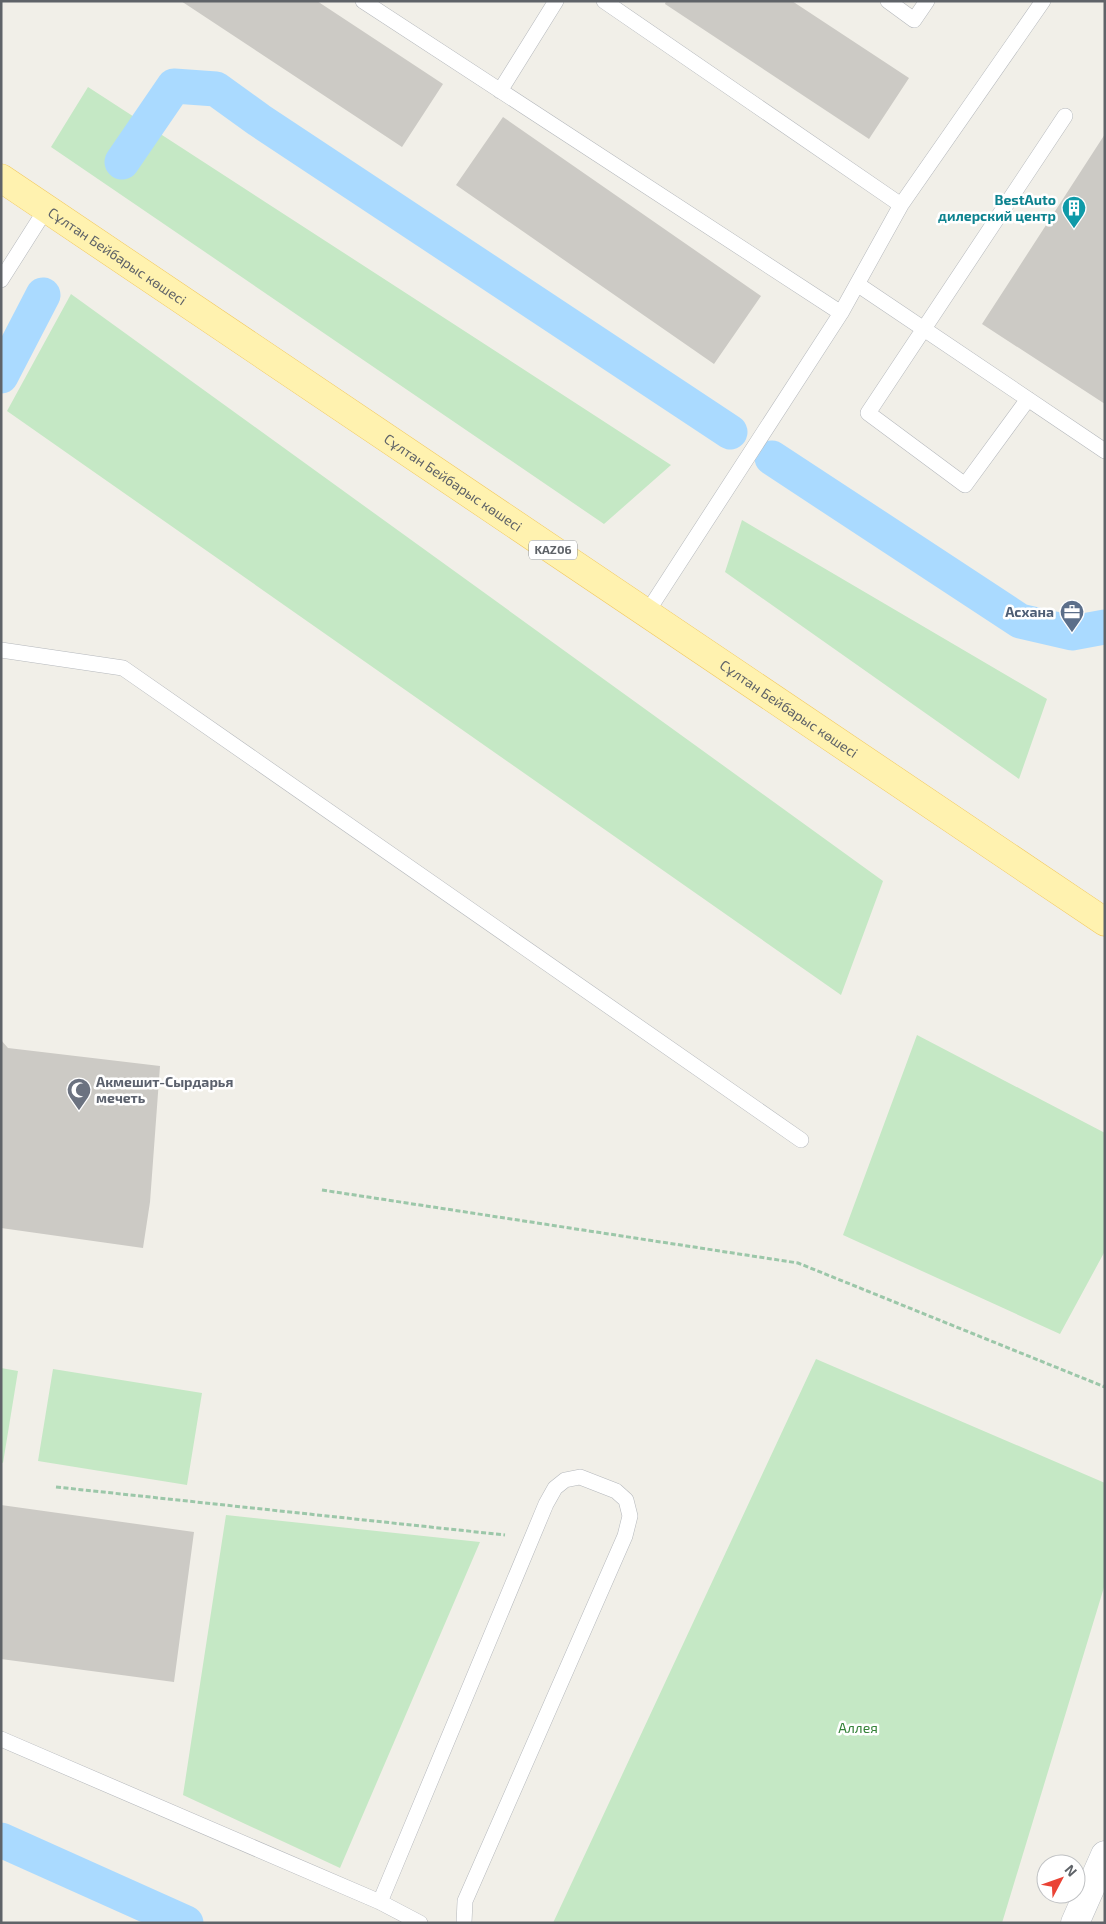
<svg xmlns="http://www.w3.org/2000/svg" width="1106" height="1924" font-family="'Exo 2',sans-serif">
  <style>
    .green { fill: #c5e8c5 }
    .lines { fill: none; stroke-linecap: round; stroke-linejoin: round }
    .canal { stroke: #aadaff; stroke-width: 35 }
    .building { fill: #cccac5 }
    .lane-casing { stroke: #b5b8bc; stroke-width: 16 }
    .secondary-casing { stroke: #b6babf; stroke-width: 29 }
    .primary-casing { stroke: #f2c960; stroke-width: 29 }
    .path { stroke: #9cc7a9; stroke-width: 3; stroke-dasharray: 5 2.5; stroke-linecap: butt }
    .lane { stroke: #fff; stroke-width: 15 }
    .secondary { stroke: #fff; stroke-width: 28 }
    .primary { stroke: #fff2af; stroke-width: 28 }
    .labels { text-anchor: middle; stroke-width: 5; stroke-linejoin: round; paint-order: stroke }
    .shield { fill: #fff; stroke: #8f9295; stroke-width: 1 }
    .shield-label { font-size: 12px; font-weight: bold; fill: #5f6368 }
    .culture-label { font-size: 14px; font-weight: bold; fill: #0d838f; stroke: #fff; text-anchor: end }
    .street-label { font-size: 14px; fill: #5f6368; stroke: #fff }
    .service-label { font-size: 14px; font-weight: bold; fill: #4e5e75; stroke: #fff; text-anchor: end }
    .worship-label { font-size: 14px; font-weight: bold; fill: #5b616d; stroke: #fff; text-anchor: start }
    .park-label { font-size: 14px; fill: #348238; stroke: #fff }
  </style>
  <rect width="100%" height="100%" fill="#f1efe8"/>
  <path class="green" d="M88,87l583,378 -67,59 -553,-377z
    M71,294l812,587 -42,114 -834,-584z
    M742,520l305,179 -28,80 -294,-207z
    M917,1035l188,98v118l-45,83 -217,-99z
    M816,1359l289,124v101l-103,339h-449z
    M1,1368l17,3 -15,92 -2,-1z
    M53,1369l149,24 -15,92 -149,-24z
    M226,1515l254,27 -140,326 -157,-73z"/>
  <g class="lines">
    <path class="canal" d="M122,162l52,-76 42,3 43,31 471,312
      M1,376l42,-81
      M772,458l248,163 52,12 33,-6
      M1,1840l185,83"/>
  </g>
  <path class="building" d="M181,1h136l126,83 -41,63z
    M666,1h126l117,77 -40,61 -204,-135z
    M503,117l258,179 -47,68 -258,-179z
    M1105,134v270l-123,-80z
    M1,1040l7,8 152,18 -10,136 -7,46 -142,-20z
    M1,1505l193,27 -20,150 -173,-23z"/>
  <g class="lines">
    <defs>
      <path id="lane" d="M363,1l478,312
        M604,1l297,204
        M888,1l26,19 13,-19
        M500,91l56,-90
        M1,280l45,-71
        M857,284l248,167
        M1028,399l-63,86 -97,-72 197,-297
        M646,614l195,-301 60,-108 142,-204
        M1,650l122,18 678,472
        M1,1739l379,163 40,21
        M380,1902l166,-398 9,-16 10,-8 15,-3 36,14 10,9 4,16 -5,20 -160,365 -1,22"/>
      <path id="secondary" d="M1075,1923l30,-68"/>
      <g id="primary">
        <path id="s1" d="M1,178l1104,744"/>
      </g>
    </defs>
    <use href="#lane" class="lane-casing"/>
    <use href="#secondary" class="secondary-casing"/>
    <use href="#primary" class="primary-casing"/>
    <path class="path" d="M322,1190l476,73 307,124
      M56,1487l449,48"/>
    <use href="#lane" class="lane"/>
    <use href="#secondary" class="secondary"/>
    <use href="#primary" class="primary"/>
  </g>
  <defs>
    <symbol id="building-pin" viewBox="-11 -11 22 30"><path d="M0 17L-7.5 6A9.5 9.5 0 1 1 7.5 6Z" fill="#0f9aa8" stroke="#fff"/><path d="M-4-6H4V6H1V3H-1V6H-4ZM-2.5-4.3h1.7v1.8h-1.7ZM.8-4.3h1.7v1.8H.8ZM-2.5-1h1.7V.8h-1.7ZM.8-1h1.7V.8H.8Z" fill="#fff"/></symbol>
    <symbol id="office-pin" viewBox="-11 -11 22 30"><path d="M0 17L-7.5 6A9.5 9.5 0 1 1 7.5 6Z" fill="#5c6f8a" stroke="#fff"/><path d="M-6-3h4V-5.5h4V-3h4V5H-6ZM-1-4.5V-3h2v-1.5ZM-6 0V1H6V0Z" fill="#fff"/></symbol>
    <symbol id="mosque-pin" viewBox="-11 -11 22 30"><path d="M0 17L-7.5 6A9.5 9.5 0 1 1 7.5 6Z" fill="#6b7280" stroke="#fff"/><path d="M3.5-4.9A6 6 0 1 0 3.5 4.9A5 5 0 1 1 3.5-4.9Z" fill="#fff"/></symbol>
  </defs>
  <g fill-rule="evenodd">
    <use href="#building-pin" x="1060" y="194" width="28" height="38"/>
    <use href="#office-pin" x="1058" y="598" width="28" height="38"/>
    <use href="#mosque-pin" x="65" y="1076" width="28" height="38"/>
  </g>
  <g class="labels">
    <rect class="shield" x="529" y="540.5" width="48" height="19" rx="4"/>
    <g class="shield-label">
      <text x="553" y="554">KAZ06</text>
    </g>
    <g class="culture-label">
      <text x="1056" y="205">BestAuto<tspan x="1056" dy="16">дилерский центр</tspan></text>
    </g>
    <g class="street-label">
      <text dy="5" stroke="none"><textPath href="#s1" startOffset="140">Сұлтан Бейбарыс көшесі</textPath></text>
      <text dy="5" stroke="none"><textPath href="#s1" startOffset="545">Сұлтан Бейбарыс көшесі</textPath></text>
      <text dy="5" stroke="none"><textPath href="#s1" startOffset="950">Сұлтан Бейбарыс көшесі</textPath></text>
    </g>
    <g class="service-label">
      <text x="1054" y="617">Асхана</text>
    </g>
    <g class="worship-label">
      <text x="96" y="1087">Акмешит-Сырдарья<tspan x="96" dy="16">мечеть</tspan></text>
    </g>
    <g class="park-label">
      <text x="858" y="1733">Аллея</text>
    </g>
  </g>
  <rect width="1106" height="1924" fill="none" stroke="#5f6368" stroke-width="5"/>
  <g transform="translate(1061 1879) rotate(49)"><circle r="24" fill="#ffffff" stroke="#bfc1c3"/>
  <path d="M0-4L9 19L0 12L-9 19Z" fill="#ea4335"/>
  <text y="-8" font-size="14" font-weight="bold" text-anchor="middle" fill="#5f6368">N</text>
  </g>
</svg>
